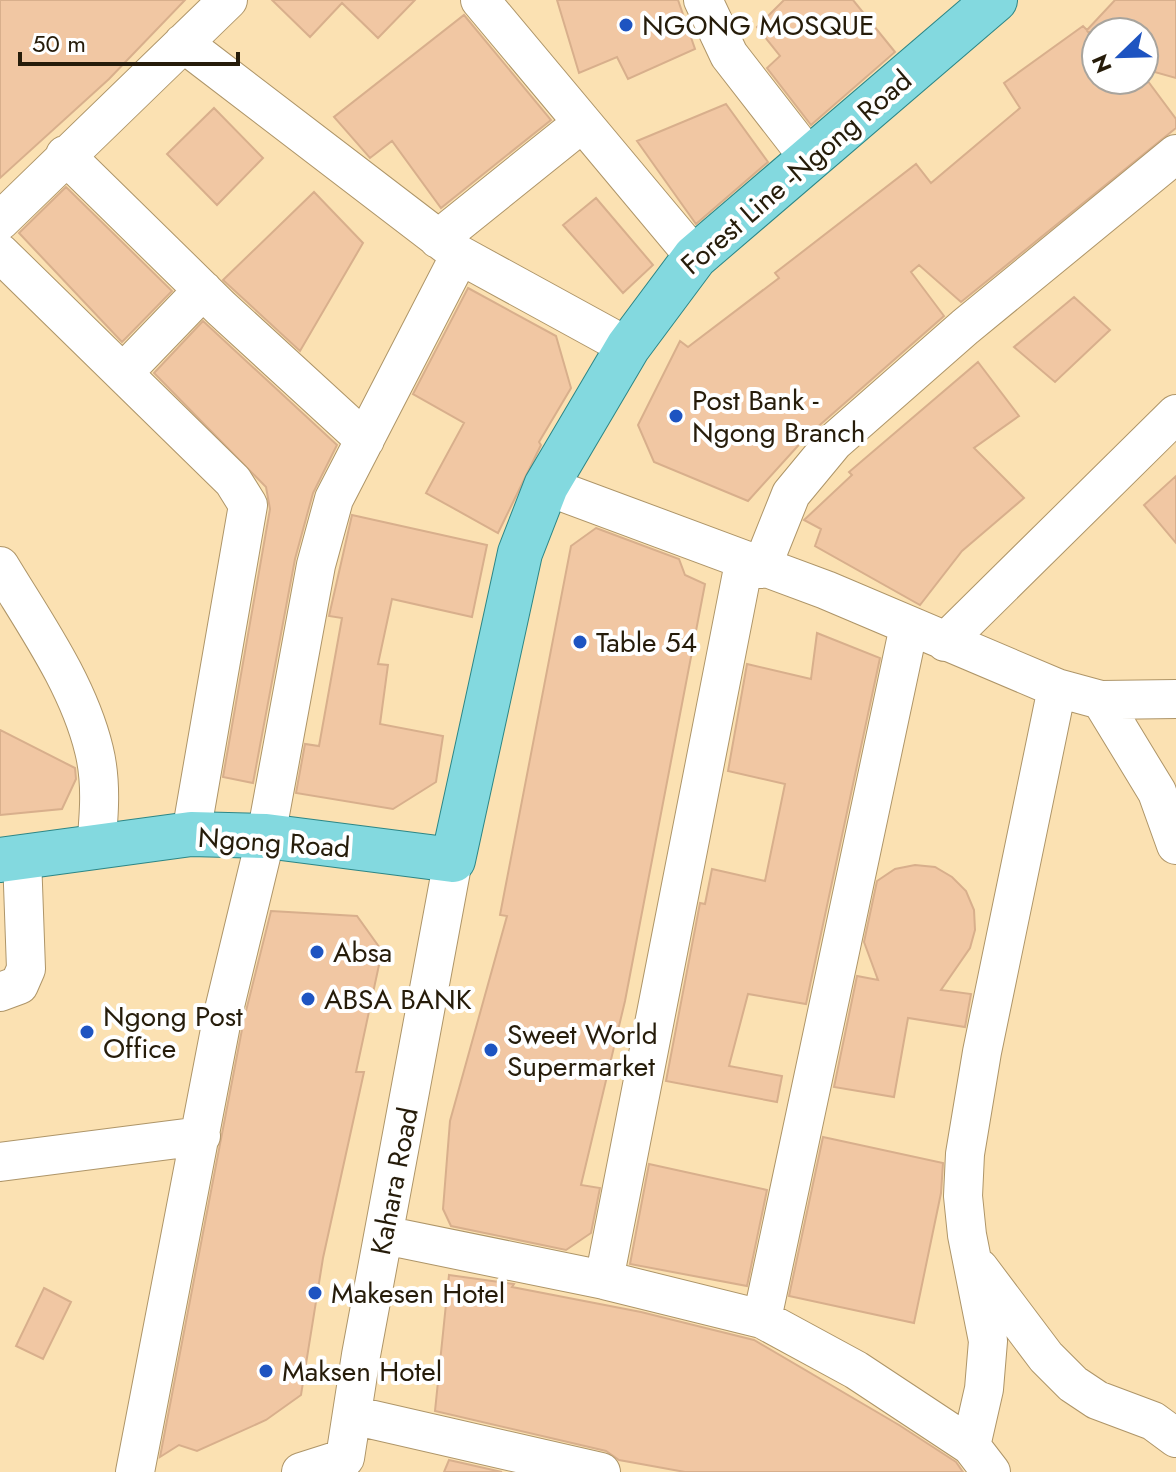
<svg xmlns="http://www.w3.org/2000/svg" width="1176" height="1472" font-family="Jost,sans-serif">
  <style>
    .building { fill: #f1c7a3; stroke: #d8af8c; stroke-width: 2 }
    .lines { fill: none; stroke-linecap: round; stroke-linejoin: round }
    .minor-casing { stroke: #ae9568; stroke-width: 40 }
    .major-casing { stroke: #2c8686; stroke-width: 46 }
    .minor { stroke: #fff; stroke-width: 38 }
    .major { stroke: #83d9df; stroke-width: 44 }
    .poi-dot { fill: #1e54c1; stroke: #fff; stroke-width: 3 }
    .labels { text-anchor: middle; stroke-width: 8; stroke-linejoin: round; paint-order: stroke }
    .poi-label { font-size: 28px; fill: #261c0a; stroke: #fff; text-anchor: start }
    .street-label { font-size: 28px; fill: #261c0a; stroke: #fff }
  </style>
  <rect width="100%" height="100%" fill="#fbe1b2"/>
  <path class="building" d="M0,0h185l-76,79 -109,99z
    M272,0h143l-37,38 -36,-35 -32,34z
    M557,0h121l17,49 -67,30 -11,-22 -38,16z
    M784,0h69l42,52 -84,73 -44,-57 13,-12 -23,-29z
    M1115,0h61v78l-32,-9v-37h-56l8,10v38h51l29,39v9l-215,174 -42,-37 -8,7 33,44 -139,122 -57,63 -94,-39 -16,-37 42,-84 8,6 91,-69 -4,-5 141,-109 15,19 89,-75 -16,-25 79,-57 4,4z
    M464,15l87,105 -110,88 -49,-67 -22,17 -36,-41z
    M726,104l42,58 -72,62 -59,-83z
    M214,108l49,50 -46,47 -50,-51z
    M66,187l106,104 -50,51 -103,-109z
    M314,192l49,51 -63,108 -77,-71z
    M596,198l57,67 -30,28 -60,-68z
    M468,288l88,48 15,52 -32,54 2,3 -43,88 -72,-40 38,-70 -51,-29z
    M1074,297l36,33 -55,52 -41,-35z
    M203,321l134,124 -24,48 -18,66 -42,224 -30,-6 47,-268 -4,-22 -112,-114z
    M978,362l41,54 -45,32 50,50 -62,53 -42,54 -105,-59 6,-17 -17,-9 48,-45 -3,-3z
    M1176,476v67l-32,-38z
    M352,515l135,30 -15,72 -80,-18 -14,65 10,1 -8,59 63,12 -7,46 -43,27 -97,-16 9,-49 14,2 23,-128 -13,-2z
    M596,528l83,31 6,16 20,9 -80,417 -44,184 19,3 -9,45 -25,17 -115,-24 -8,-17 7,-88 57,-205 -7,-1 71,-369z
    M817,633l63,25 -74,346 -58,-10 -19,72 53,10 -5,26 -111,-21 34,-178 5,1 7,-35 53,12 20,-97 -57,-13 19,-107 64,15z
    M0,730l75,38 1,11 -14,30 -62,6z
    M915,865l20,2 17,10 14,14 8,19 1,20 -5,18 -29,42 30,4 -6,33 -57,-9 -14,79 -60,-10 23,-111 21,4 -14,-38 13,-61 18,-12z
    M271,911l86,5 25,35 -26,121h8l-41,186 -22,137 -35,25 -69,31 -18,-6 -19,12 84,-438z
    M823,1137l120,26 -2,30 -27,130 -125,-27z
    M649,1164l118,26 -20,96 -117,-22z
    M449,1275l65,9 -2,3 129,25 113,28 145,85 57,37 7,10h-278l-66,-12 -13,-9 -171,-40z
    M44,1288l27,14 -28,57 -27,-13z
    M449,1460l53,12h-58z"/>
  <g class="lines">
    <defs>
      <path id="minor" d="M480,0l215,257
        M703,0l26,55 80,103
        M183,43l277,212 168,92
        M65,155l156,153 144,132
        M0,221l228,-221
        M438,239l143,-115
        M0,253l233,228 15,24 -57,329
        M123,373l80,-83
        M546,486l280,104 231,98 44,12 75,-1
        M0,566c35,58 78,118 94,184 8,32 5,66 2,98
        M761,569l30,-75 43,-52 131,-115 211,-173
        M945,642l231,-228
        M1101,700l56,92 19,53
        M0,992l19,-7 7,-16 -4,-112
        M0,1162l201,-26
        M384,1235l220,45 158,39 94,51 115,76 20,26
        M979,1268l67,89 27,27 24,16 56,21 23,17
        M604,1280l140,-717
        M762,1319l147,-693
        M352,1415l249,57
        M971,1446l13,-57 4,-48 -21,-106 -4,-39 2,-42 17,-102 75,-364
        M135,1472l88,-458 43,-178 50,-271 18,-66 126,-244
        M301,1472l44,-14 16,-103 92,-495"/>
      <path id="major" d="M0,860l191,-26 75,2 187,24 67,-307 26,-67 82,-139 67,-90 300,-257"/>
    </defs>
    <use href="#minor" class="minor-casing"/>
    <use href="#major" class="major-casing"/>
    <use href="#minor" class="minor"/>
    <use href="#major" class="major"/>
  </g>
  <g class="poi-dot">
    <circle cx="626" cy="25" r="8"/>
    <circle cx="676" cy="416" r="8"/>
    <circle cx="580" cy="642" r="8"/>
    <circle cx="317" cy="952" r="8"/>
    <circle cx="308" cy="999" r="8"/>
    <circle cx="87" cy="1032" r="8"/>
    <circle cx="491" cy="1050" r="8"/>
    <circle cx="315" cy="1293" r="8"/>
    <circle cx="266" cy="1371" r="8"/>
  </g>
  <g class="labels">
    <g class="poi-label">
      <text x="642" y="35">NGONG MOSQUE</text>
      <text x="692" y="410">Post Bank -<tspan x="692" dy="32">Ngong Branch</tspan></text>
      <text x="596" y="652">Table 54</text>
      <text x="333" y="962">Absa</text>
      <text x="324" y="1009">ABSA BANK</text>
      <text x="103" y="1026">Ngong Post<tspan x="103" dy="32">Office</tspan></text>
      <text x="507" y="1044">Sweet World<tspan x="507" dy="32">Supermarket</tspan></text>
      <text x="331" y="1303">Makesen Hotel</text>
      <text x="282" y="1381">Maksen Hotel</text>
    </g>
    <g class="street-label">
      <text transform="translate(796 172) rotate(-41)" y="10">Forest Line -Ngong Road</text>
      <text transform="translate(274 842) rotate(4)" y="10">Ngong Road</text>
      <text transform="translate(394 1181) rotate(-79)" y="10">Kahara Road</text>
    </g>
  </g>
  <g transform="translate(1120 56) rotate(247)"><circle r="38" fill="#ffffff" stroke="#a8a49d" stroke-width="2"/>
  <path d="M0-6L14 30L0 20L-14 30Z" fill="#1e54c1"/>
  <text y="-12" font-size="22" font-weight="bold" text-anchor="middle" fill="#261c0a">N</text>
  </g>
  <path d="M20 52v12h218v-12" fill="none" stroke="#261c0a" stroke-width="4"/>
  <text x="32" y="52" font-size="24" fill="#261c0a" stroke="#ffffff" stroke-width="6" paint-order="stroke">50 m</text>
</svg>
